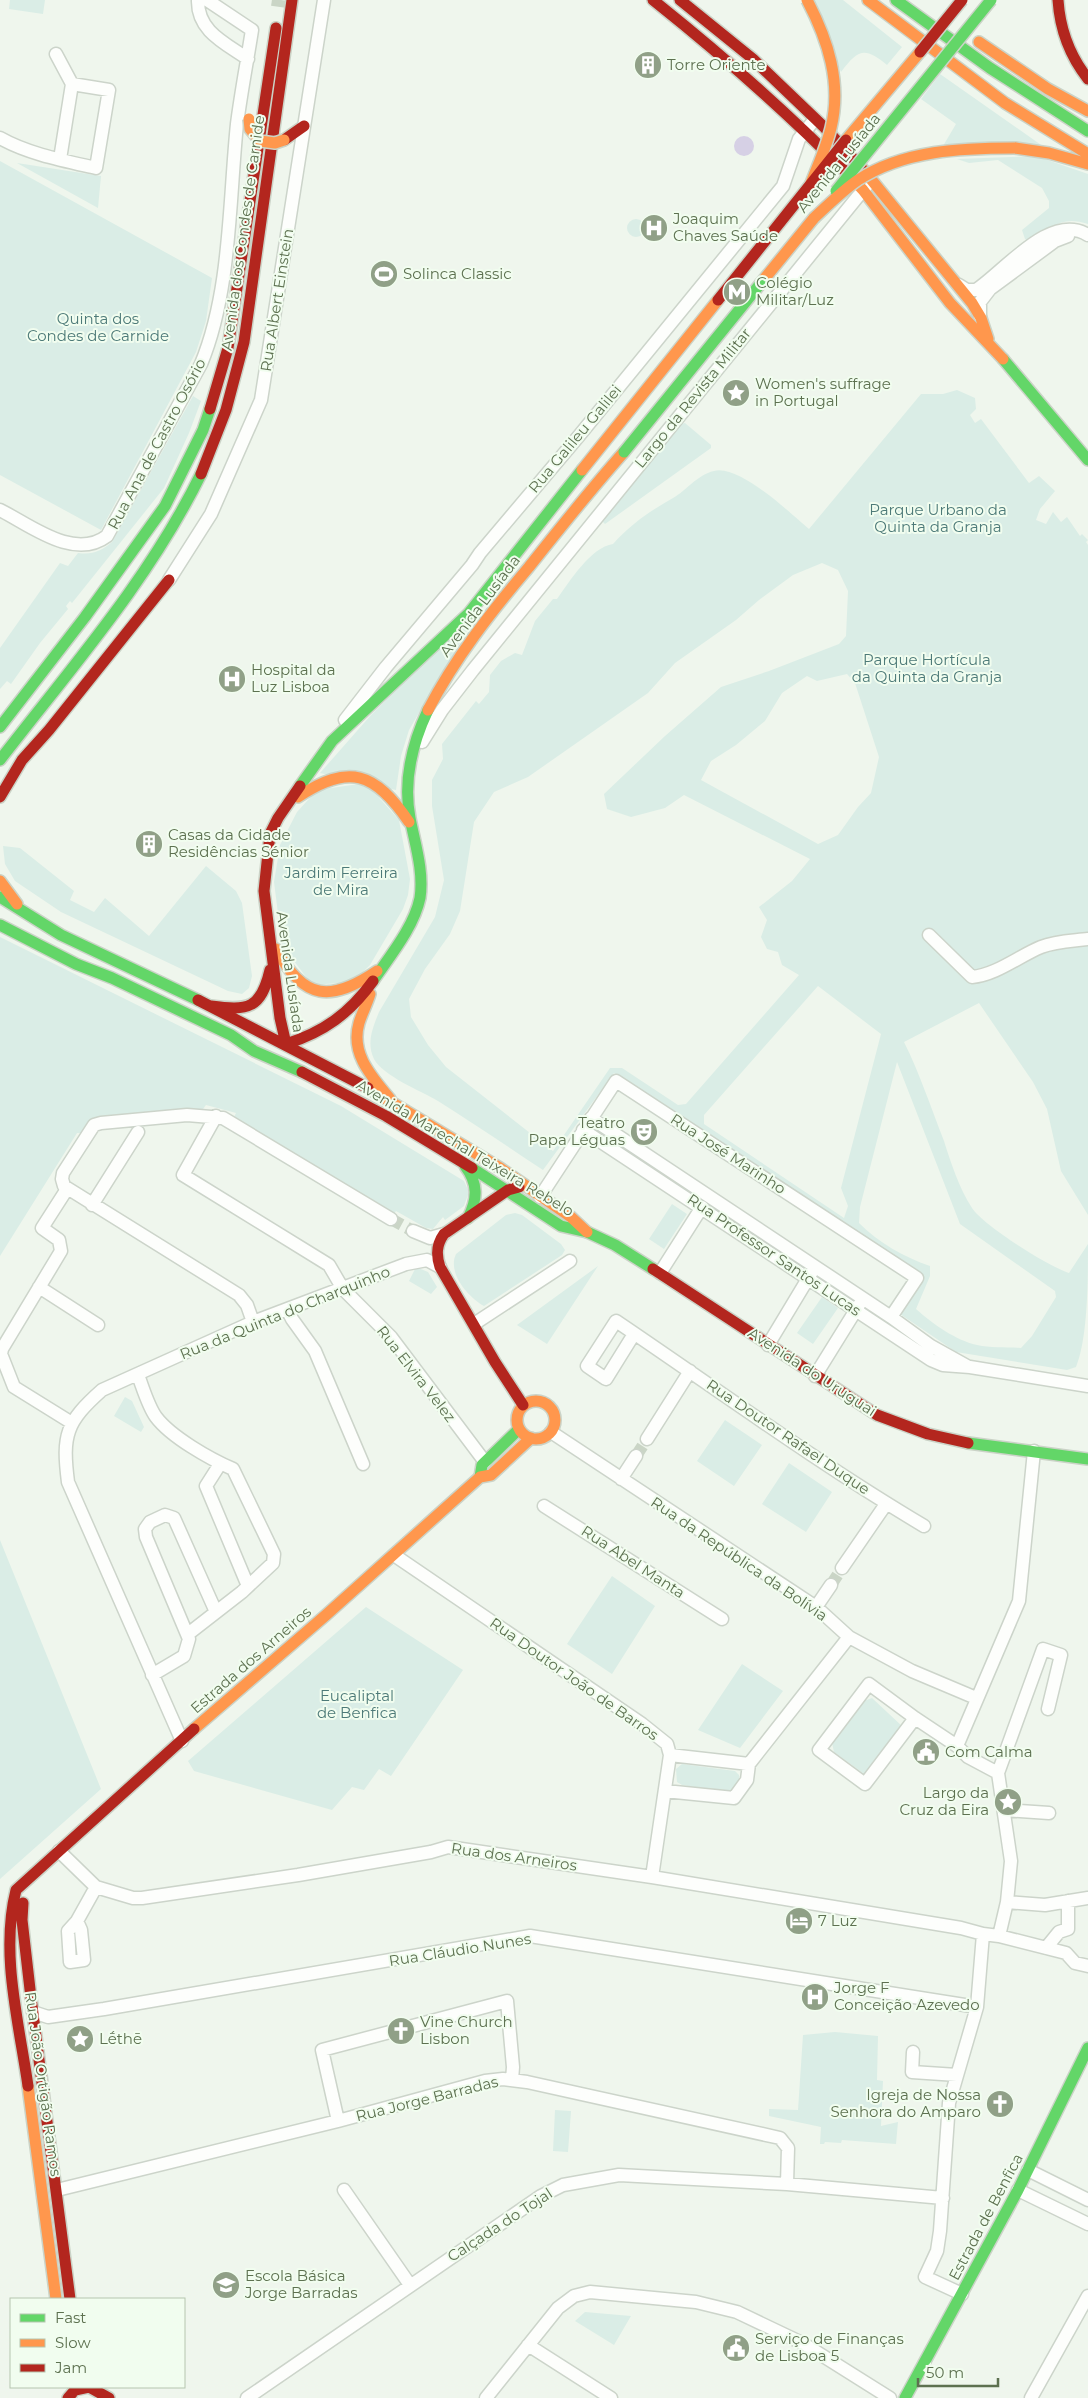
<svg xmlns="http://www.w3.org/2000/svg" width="1088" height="2398" font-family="Montserrat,sans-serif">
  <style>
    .green { fill: #daede6; fill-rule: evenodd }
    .water { fill: #d6d0e5 }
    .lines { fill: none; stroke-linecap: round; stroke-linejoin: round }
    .street-tunnel { stroke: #cad5c6; stroke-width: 12; stroke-dasharray: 12 6; stroke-linecap: butt }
    .secondary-tunnel { stroke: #cad5c6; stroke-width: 18; stroke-dasharray: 18 9; stroke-linecap: butt }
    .street-casing { stroke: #ccd4ca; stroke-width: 15 }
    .fast-casing { stroke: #cbd3c7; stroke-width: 14 }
    .slow-casing { stroke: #cbd3c7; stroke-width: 14 }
    .jam-casing { stroke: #cbd3c7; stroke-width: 14 }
    .street { stroke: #fdfefc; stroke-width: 12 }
    .fast { stroke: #63d668; stroke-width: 11 }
    .slow { stroke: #ff974d; stroke-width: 11 }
    .jam { stroke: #b3261e; stroke-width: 11 }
    .fast-bridge-casing { stroke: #cbd3c7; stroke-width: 14; stroke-linecap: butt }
    .slow-bridge-casing { stroke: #cbd3c7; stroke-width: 14; stroke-linecap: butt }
    .jam-bridge-casing { stroke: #cbd3c7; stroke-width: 14; stroke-linecap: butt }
    .fast-bridge { stroke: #63d668; stroke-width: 11 }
    .slow-bridge { stroke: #ff974d; stroke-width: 11 }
    .jam-bridge { stroke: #b3261e; stroke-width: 11 }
    .labels { text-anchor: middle; stroke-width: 4; stroke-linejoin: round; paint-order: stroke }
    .poi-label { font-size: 15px; fill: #5d7150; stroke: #f1fdef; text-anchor: start }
    .street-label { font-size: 15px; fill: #5d7150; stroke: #f1fdef }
    .park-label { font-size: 15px; fill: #4d7a78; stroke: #f1fdef }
  </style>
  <rect width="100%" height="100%" fill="#eff6ed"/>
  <path class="green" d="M10,0h35l-2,14 -34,-5z
    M810,0h33l59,47 -15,18c-23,-19 -29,-15 -46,7z
    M940,74l104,73 -101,-1 13,-22 -35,-25z
    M1036,156l52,18v50c-26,-9 -37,3 -58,18l-5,-3 -3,-9 27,-22v-7l-7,-13 -44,-28 -29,3 -12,-4z
    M0,161l212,117 -6,43 -10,31 -95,178 -101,-55z
    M17,163l84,13 -3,32z
    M627 228a9 9 0 1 1 18 0a9 9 0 1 1-18 0Z
    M957,390l18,8 1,11 -6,6 5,8 6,-4 48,64 10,-7 16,15 -15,18 -4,11 10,4 7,-12 8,10 6,-5 13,19 2,-2 6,6 -2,2 2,3v670l-27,-44 -14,-62 -14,-27 -54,-79 -75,39c16,32 27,66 40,99 7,22 15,47 28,67 12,18 76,58 97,65l19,-29c0,35 0,94 -12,123l-9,3 -111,-18 -56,-38 22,-38 -308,-203 -71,97c-35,-23 -70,-47 -105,-69 -17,-10 -55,-25 -64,-42 -8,-16 -1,-32 5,-47l56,-95 9,-37 -12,-74v-26l11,-21 -1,-15 34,-43 3,3 10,-12 1,-17 11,-14 14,-8 7,2 13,-34 18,-22h4c13,-18 34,-52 56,-55 18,-20 37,-33 60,-46 14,-8 24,-23 41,-27 25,-7 76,42 95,58l112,-135h22zM822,563l16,7 10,21 -2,45 -7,8 -70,27 -48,16 -56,49 -61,58 3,15 24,8 34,-9 19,-13 126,64 -18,22 -33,26 8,13 -6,17 6,12 11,3 4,13 17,10 -113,129 -8,1 -56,-37h-12l-57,83 -107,-84 -18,-22 -17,-28 -2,-18 16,-30 25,-35 10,-23 14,-89 20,-30 34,-15 120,-84 27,-30 61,-43 23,-20 34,-25zM847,674l8,9 24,74 -8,36 -13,14 -20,28 -20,9 -117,-64 10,-19 25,-16 29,-24 17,-28 25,-17 10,5zM818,986l63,48 -40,154 7,18 -4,12 -140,-94v-9zM897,1062l63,162 95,67 1,6 -24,39 -11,12c-14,-1 -30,0 -44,-3 -22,-5 -44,-21 -61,-36l14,-33v-10c-26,-9 -51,-23 -71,-43l1,-16z
    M193,396l8,5 -12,32 -25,55 -92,115 -2,-2 -4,5 2,3 -28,34 -29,41 -4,-3 -7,8v-41l60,-85 8,3 10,-13c15,2 23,-2 34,-11z
    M685,423l26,22v3l-106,76 -4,-4 79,-96z
    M481,607l-72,123 -8,26 -5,34 -76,-17 51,-58z
    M366,783l33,37 11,59 -2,16 -5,14 -33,56 -17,17 -41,3 -30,-40 -8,-63 6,-37 17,-33 20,-22z
    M3,846l17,2 54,43 -4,9 24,12 11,-14 44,38 57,-70 30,25 6,12 10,73 -3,12 -7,6 -14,-3 -167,-79 -46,-31 -10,-17z
    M0,937l341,169 123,75 5,11 -5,14 -19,14 -2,-3 -10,12 -7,-1 -30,-17 -3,4 -41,-21 -118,-77 2,-4 -30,-8 -3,4 -60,4 -54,9 -8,11h-4l-77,123z
    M672,1204l15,10 -23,35 -15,-10z
    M515,1213l7,2 39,29 4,6 -3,5 -78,51c-16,-9 -37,-33 -28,-52l50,-39z
    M598,1266l-51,78 -30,-19z
    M416,1267l12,5 9,15 -6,7 -22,-13z
    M822,1297l16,11 -25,36 -16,-11z
    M125,1397l7,4 12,26 -3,5 -27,-16z
    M725,1420l37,25 -28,41 -37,-25z
    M789,1463l43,29 -26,40 -44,-28z
    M0,1540l101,249 -101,90z
    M612,1576l43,30 -43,68 -45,-30z
    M366,1607l97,63 -72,106 -12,-7 -15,21 -12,-3 -20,23 -138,-39 -6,-10z
    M742,1664l41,27 -43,57 -42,-18z
    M872,1698l31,29 -36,49 -33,-24 -2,-9 32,-42z
    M682,1764l53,7 4,4 1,7 -6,9 -8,1 -44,-7 -5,-3 -1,-13z
    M835,2032l43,4 -1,44 6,1 -2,45 17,-4 -2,22 -54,-4 -1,3 -16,-1 -1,2h-4l1,-17 -52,-11v-7l29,1 5,-75z
    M555,2110l16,1 -3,41 -15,-1z
    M585,2312l46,4 -17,29 -39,-24z"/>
  <path class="water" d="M734 146a10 10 0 1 1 20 0a10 10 0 1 1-20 0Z"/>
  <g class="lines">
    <path class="street-tunnel" d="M391,1219l22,12
      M636,1456l11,-17
      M831,1585l11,-17"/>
    <path class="secondary-tunnel" d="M280,7l1,-7"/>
    <defs>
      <path id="street" d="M198,0c-1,31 27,43 50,59
        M56,54l16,30
        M0,138c28,16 65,23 96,30l13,-78 -37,-6 -12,75
        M959,285l8,5h9c29,-19 74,-78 112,-55
        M980,316v-14l10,-13 65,-48 13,-5
        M0,510c30,15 74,51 107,26l94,-172c30,-72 28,-163 36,-240 4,-31 10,-62 15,-94l-45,-30
        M169,580l42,-66 50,-114 63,-400
        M345,720l41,-53 86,-102 8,-12 98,-116 205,-251 16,-47 12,-15
        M422,742l20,-32 31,-40 395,-486
        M929,935l43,42c24,-2 47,-21 69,-30 15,-6 31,-6 47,-8
        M216,1116l-33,59 146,90 14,24 48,48 94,125
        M591,1118l300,199 40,29 36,20
        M583,1130l348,230 12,5 27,2 118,19
        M67,1189l-25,39 17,12 2,11 -59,98 -1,5 13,33 58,36
        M540,1197l76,-116 301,197 -26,39
        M92,1205l46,-73
        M413,1231l17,7 14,-4
        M660,1273l42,-66
        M39,1287l59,38
        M287,1309l5,10 23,32 48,113
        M253,1322l-6,-17 -8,-10 -175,-109 -2,-7 1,-6 31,-48 7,-2 86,-8 36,3 168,101
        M474,1324l96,-63
        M634,1334l-28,45 -19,-13 29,-45c102,69 202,142 308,205
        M768,1345l44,-73
        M138,1375c5,13 10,31 18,42 15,20 54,42 77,52l41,85 -1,9 -31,29 -54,42
        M815,1376l44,-71
        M551,1432l265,175 33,30 63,34 64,27
        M647,1439l43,-68
        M220,1464l-14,22 42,100
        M621,1479l15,-23
        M544,1506l178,113
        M394,1555l248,169 25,20 3,11 -18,122
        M842,1568l44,-64
        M816,1607l15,-22
        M152,1675l32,-19 5,-17 -43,-102 -1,-8 5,-7 15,-7 9,3 42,94
        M915,1718l-50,66 -46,-34 50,-66 46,34 42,28 11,11 30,16
        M182,1741l-114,-259c-6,-47 -2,-60 34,-92l151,-68 153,-58 21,-4 13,7
        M957,1746l62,-145 15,-150
        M670,1755l79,9
        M998,1773l45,-124 18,6 -13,54
        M665,1791l69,7 13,-18 2,-16 100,-127
        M1004,1810l45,3
        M59,1851l37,36 37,11h9l156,-23 133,-23 17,-5 204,30 309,51 22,6
        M1007,1902l38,3 43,-7
        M77,1921l4,9 3,30 -14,2 -2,-31 9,-10 19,-34
        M999,1936l67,17 9,10 13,3
        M1046,1948l13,-16 9,-3v-28
        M33,2012l15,5 56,-8 426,-73 447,71
        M913,2052l-1,20 45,3
        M338,2121l-16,-71 185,-49 6,66 -1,13
        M1028,2170l60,30
        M57,2190l281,-69 147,-40 18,-2 24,3 253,56 8,10 -1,36
        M344,2190l66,95
        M1018,2190l70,34
        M962,2294l-37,-17 12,-26 3,-20 9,-128 28,-96 6,-73 16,2 8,-34 4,-41 -13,-88
        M528,2345l83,53
        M247,2398l294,-202 22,-11 56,-10 168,9 156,14
        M486,2398l72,-90 16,-12 16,-4 106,10 41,10 67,32 86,54
        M1031,2398l57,-102"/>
      <path id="fast" d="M896,0l94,68 98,63
        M1003,359l85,101
        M0,727l85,-110 80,-111 38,-76 7,-21
        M0,760c71,-92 149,-180 201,-286
        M300,786l32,-45 137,-128 113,-143
        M0,897l61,38 137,65
        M0,925l76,39 36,14 119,57 23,16 48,21
        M373,981c17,-25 41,-54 47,-83 4,-27 -5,-54 -10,-80 -7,-37 2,-74 18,-108
        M465,1166c13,17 13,33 3,52
        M472,1168l89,58 26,6 28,13 38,24
        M968,1443l120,16
        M480,1477l2,-12 37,-36
        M905,2398l113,-208 70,-142"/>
      <path id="slow" d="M868,0l137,103 83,51
        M979,42l69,47 40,22
        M846,140l74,-88
        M1015,148l34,5 39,11
        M861,167l111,136 9,15 7,21
        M849,175l14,15 87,113 53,56
        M761,283l53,-65
        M428,710c27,-52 63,-98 101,-143 31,-39 62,-78 95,-115
        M298,797c51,-34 77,-25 111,25
        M0,881l17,23
        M276,949c28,52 55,53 101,22
        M370,994c-3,10 -8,19 -11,29 -9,31 13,54 31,76
        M368,1088l132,80 71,49 16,15
        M517 1420a19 19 0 1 1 38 0a19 19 0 1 1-38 0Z
        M194,1729l132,-114 154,-138 11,-2 40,-37
        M28,2086l28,213"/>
      <path id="jam" d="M653,0c69,55 134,112 196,175
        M680,0l73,59 71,68 37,40
        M1058,0c2,30 11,55 30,79
        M284,140l20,-14
        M210,409l18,-61 48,-320
        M201,474l25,-64 18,-68 48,-342
        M300,786l-22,32 -8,16 -6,57 16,127 6,26c38,-12 64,-31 87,-63
        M0,797l22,-37 27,-30 120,-150
        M198,1000l170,88
        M211,1006c37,5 50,3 59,-36
        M302,1072l84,44 86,52
        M519,1187l-11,3 -64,44c-8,11 -8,21 -4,33l55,95 28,43
        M653,1269l224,146 51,19 40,9
        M23,1903l-1,17 9,78 39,301
        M28,2086c-9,-63 -28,-133 -12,-196l178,-161
        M68,2398l7,-8 14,-3 20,11"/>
    </defs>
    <use href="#street" class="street-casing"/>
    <use href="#fast" class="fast-casing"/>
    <use href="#slow" class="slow-casing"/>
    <use href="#jam" class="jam-casing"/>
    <use href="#street" class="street"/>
    <use href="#fast" class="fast"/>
    <use href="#slow" class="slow"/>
    <use href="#jam" class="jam"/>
    <defs>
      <path id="fast-bridge" d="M836,191l155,-191
        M624,452l137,-169"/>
      <path id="slow-bridge" d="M807,0c21,40 35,83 24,128 -5,20 -14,39 -21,58
        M249,119l1,10 10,12 15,2 9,-3
        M814,218c14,-13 28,-27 44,-38 46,-30 104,-32 157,-32
        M582,470l136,-170"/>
      <path id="jam-bridge" d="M920,52l42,-52
        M718,300l128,-160"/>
    </defs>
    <use href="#fast-bridge" class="fast-bridge-casing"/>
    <use href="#slow-bridge" class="slow-bridge-casing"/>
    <use href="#jam-bridge" class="jam-bridge-casing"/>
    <use href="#fast-bridge" class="fast-bridge"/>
    <use href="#slow-bridge" class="slow-bridge"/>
    <use href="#jam-bridge" class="jam-bridge"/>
  </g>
  <defs>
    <symbol id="building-disc" viewBox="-11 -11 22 22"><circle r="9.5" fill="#90a087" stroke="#f1fdef"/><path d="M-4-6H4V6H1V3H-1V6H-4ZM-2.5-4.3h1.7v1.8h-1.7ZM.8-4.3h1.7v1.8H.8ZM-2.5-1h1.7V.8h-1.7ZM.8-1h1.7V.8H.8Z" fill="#fff"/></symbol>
    <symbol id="hospital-disc" viewBox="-11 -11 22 22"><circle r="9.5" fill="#90a087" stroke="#f1fdef"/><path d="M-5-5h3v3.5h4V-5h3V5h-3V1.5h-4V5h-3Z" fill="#fff"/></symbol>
    <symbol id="stadium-disc" viewBox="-11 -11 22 22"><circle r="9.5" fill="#90a087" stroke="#f1fdef"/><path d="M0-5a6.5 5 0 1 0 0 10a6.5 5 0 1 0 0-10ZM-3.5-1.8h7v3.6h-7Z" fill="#fff"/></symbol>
    <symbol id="metro-disc" viewBox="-11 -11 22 22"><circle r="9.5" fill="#90a087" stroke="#f1fdef"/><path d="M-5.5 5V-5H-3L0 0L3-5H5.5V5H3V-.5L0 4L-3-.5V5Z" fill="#fff"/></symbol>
    <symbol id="sight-disc" viewBox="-11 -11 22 22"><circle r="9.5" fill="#90a087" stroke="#f1fdef"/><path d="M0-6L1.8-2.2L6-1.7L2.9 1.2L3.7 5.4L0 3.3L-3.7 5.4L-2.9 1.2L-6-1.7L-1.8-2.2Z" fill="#fff"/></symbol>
    <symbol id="theatre-disc" viewBox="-11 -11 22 22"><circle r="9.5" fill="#90a087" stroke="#f1fdef"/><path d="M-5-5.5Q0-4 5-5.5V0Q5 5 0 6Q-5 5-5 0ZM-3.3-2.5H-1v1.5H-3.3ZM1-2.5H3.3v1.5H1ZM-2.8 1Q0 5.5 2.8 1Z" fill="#fff"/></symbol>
    <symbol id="civic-disc" viewBox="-11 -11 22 22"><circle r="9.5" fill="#90a087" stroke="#f1fdef"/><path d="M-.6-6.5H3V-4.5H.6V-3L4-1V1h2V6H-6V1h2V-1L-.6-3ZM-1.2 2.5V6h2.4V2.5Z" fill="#fff"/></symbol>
    <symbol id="hotel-disc" viewBox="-11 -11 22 22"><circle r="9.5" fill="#90a087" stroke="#f1fdef"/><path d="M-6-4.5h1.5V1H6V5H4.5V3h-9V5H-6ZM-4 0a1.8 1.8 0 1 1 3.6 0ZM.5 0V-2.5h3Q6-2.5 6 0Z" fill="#fff"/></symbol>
    <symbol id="church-disc" viewBox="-11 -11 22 22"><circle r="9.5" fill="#90a087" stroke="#f1fdef"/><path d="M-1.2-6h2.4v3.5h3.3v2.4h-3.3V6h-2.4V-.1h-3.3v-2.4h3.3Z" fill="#fff"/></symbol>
    <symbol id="school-disc" viewBox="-11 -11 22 22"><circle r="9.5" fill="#90a087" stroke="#f1fdef"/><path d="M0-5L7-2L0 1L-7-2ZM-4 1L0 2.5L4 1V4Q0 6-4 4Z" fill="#fff"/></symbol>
  </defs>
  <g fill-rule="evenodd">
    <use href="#building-disc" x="632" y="49" width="32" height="32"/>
    <use href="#hospital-disc" x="638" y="212" width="32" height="32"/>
    <use href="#stadium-disc" x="368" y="258" width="32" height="32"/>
    <use href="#metro-disc" x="721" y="276" width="32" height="32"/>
    <use href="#sight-disc" x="720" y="377" width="32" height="32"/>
    <use href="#hospital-disc" x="216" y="663" width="32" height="32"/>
    <use href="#building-disc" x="133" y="828" width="32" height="32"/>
    <use href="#theatre-disc" x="628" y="1116" width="32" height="32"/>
    <use href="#civic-disc" x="910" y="1736" width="32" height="32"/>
    <use href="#sight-disc" x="992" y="1786" width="32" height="32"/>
    <use href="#hotel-disc" x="783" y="1905" width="32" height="32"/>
    <use href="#hospital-disc" x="799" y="1981" width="32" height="32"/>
    <use href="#church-disc" x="385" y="2015" width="32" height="32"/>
    <use href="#sight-disc" x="64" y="2023" width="32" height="32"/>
    <use href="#church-disc" x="984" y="2088" width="32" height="32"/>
    <use href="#school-disc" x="210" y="2269" width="32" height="32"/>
    <use href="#civic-disc" x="720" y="2332" width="32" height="32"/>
  </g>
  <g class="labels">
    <g class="poi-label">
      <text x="667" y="70">Torre Oriente</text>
      <text x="673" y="224">Joaquim<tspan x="673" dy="17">Chaves Saúde</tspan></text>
      <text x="403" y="279">Solinca Classic</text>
      <text x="756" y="288">Colégio<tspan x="756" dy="17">Militar/Luz</tspan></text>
      <text x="755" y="389">Women's suffrage<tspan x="755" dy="17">in Portugal</tspan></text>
      <text x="251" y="675">Hospital da<tspan x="251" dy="17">Luz Lisboa</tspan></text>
      <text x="168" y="840">Casas da Cidade<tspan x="168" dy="17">Residências Sénior</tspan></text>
      <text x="625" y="1128" text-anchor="end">Teatro<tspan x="625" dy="17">Papa Léguas</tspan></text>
      <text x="945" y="1757">Com Calma</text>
      <text x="989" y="1798" text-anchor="end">Largo da<tspan x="989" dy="17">Cruz da Eira</tspan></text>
      <text x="818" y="1926">7 Luz</text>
      <text x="834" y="1993">Jorge F<tspan x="834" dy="17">Conceição Azevedo</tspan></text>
      <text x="420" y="2027">Vine Church<tspan x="420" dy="17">Lisbon</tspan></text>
      <text x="99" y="2044">Lḗthē</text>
      <text x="981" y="2100" text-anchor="end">Igreja de Nossa<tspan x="981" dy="17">Senhora do Amparo</tspan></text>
      <text x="245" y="2281">Escola Básica<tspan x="245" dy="17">Jorge Barradas</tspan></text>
      <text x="755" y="2344">Serviço de Finanças<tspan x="755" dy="17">de Lisboa 5</tspan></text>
    </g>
    <g class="street-label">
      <text transform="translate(839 163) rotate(-51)" y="5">Avenida Lusíada</text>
      <text transform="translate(243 233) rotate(-82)" y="5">Avenida dos Condes de Carnide</text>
      <text transform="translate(277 300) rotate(-81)" y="5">Rua Albert Einstein</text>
      <text transform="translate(693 398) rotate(-51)" y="5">Largo da Revista Militar</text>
      <text transform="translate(575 439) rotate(-50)" y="5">Rua Galileu Galilei</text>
      <text transform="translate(157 444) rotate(-62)" y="5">Rua Ana de Castro Osório</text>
      <text transform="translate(480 606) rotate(-53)" y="5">Avenida Lusíada</text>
      <text transform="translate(290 972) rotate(82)" y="5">Avenida Lusíada</text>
      <text transform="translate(465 1148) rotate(31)" y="5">Avenida Marechal Teixeira Rebelo</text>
      <text transform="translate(728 1154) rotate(33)" y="5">Rua José Marinho</text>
      <text transform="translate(774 1255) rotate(34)" y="5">Rua Professor Santos Lucas</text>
      <text transform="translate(285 1313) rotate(-22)" y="5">Rua da Quinta do Charquinho</text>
      <text transform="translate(812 1372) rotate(33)" y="5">Avenida do Uruguai</text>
      <text transform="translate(416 1374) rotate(52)" y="5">Rua Elvira Velez</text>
      <text transform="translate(788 1437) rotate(34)" y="5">Rua Doutor Rafael Duque</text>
      <text transform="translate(739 1559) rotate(34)" y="5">Rua da República da Bolívia</text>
      <text transform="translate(633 1562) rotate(33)" y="5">Rua Abel Manta</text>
      <text transform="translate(251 1660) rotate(-41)" y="5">Estrada dos Arneiros</text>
      <text transform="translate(574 1679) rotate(35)" y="5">Rua Doutor João de Barros</text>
      <text transform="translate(514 1857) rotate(8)" y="5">Rua dos Arneiros</text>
      <text transform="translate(460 1950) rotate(-9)" y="5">Rua Cláudio Nunes</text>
      <text transform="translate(43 2084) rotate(82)" y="5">Rua João Ortigão Ramos</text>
      <text transform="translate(427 2099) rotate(-14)" y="5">Rua Jorge Barradas</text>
      <text transform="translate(986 2217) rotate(-62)" y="5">Estrada de Benfica</text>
      <text transform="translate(500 2225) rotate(-33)" y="5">Calçada do Tojal</text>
    </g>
    <g class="park-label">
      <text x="98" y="324">Quinta dos<tspan x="98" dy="17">Condes de Carnide</tspan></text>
      <text x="938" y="515">Parque Urbano da<tspan x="938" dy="17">Quinta da Granja</tspan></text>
      <text x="927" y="665">Parque Hortícula<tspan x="927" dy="17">da Quinta da Granja</tspan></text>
      <text x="341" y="878">Jardim Ferreira<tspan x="341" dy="17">de Mira</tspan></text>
      <text x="357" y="1701">Eucaliptal<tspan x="357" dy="17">de Benfica</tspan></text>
    </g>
  </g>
  <rect x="10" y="2298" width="175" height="90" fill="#f1fdef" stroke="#b6c5af"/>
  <rect x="20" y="2314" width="25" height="8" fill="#63d668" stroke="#b6c5af"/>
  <text x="55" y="2323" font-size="15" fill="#5d7150">Fast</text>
  <rect x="20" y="2339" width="25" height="8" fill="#ff974d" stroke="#b6c5af"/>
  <text x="55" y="2348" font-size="15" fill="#5d7150">Slow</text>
  <rect x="20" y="2364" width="25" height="8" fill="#b3261e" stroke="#b6c5af"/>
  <text x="55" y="2373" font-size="15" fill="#5d7150">Jam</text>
  <path d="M918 2378v8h80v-8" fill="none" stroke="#5d7150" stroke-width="2.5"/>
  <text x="926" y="2378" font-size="15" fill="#5d7150" stroke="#f1fdef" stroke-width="4" paint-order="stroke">50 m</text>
</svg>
